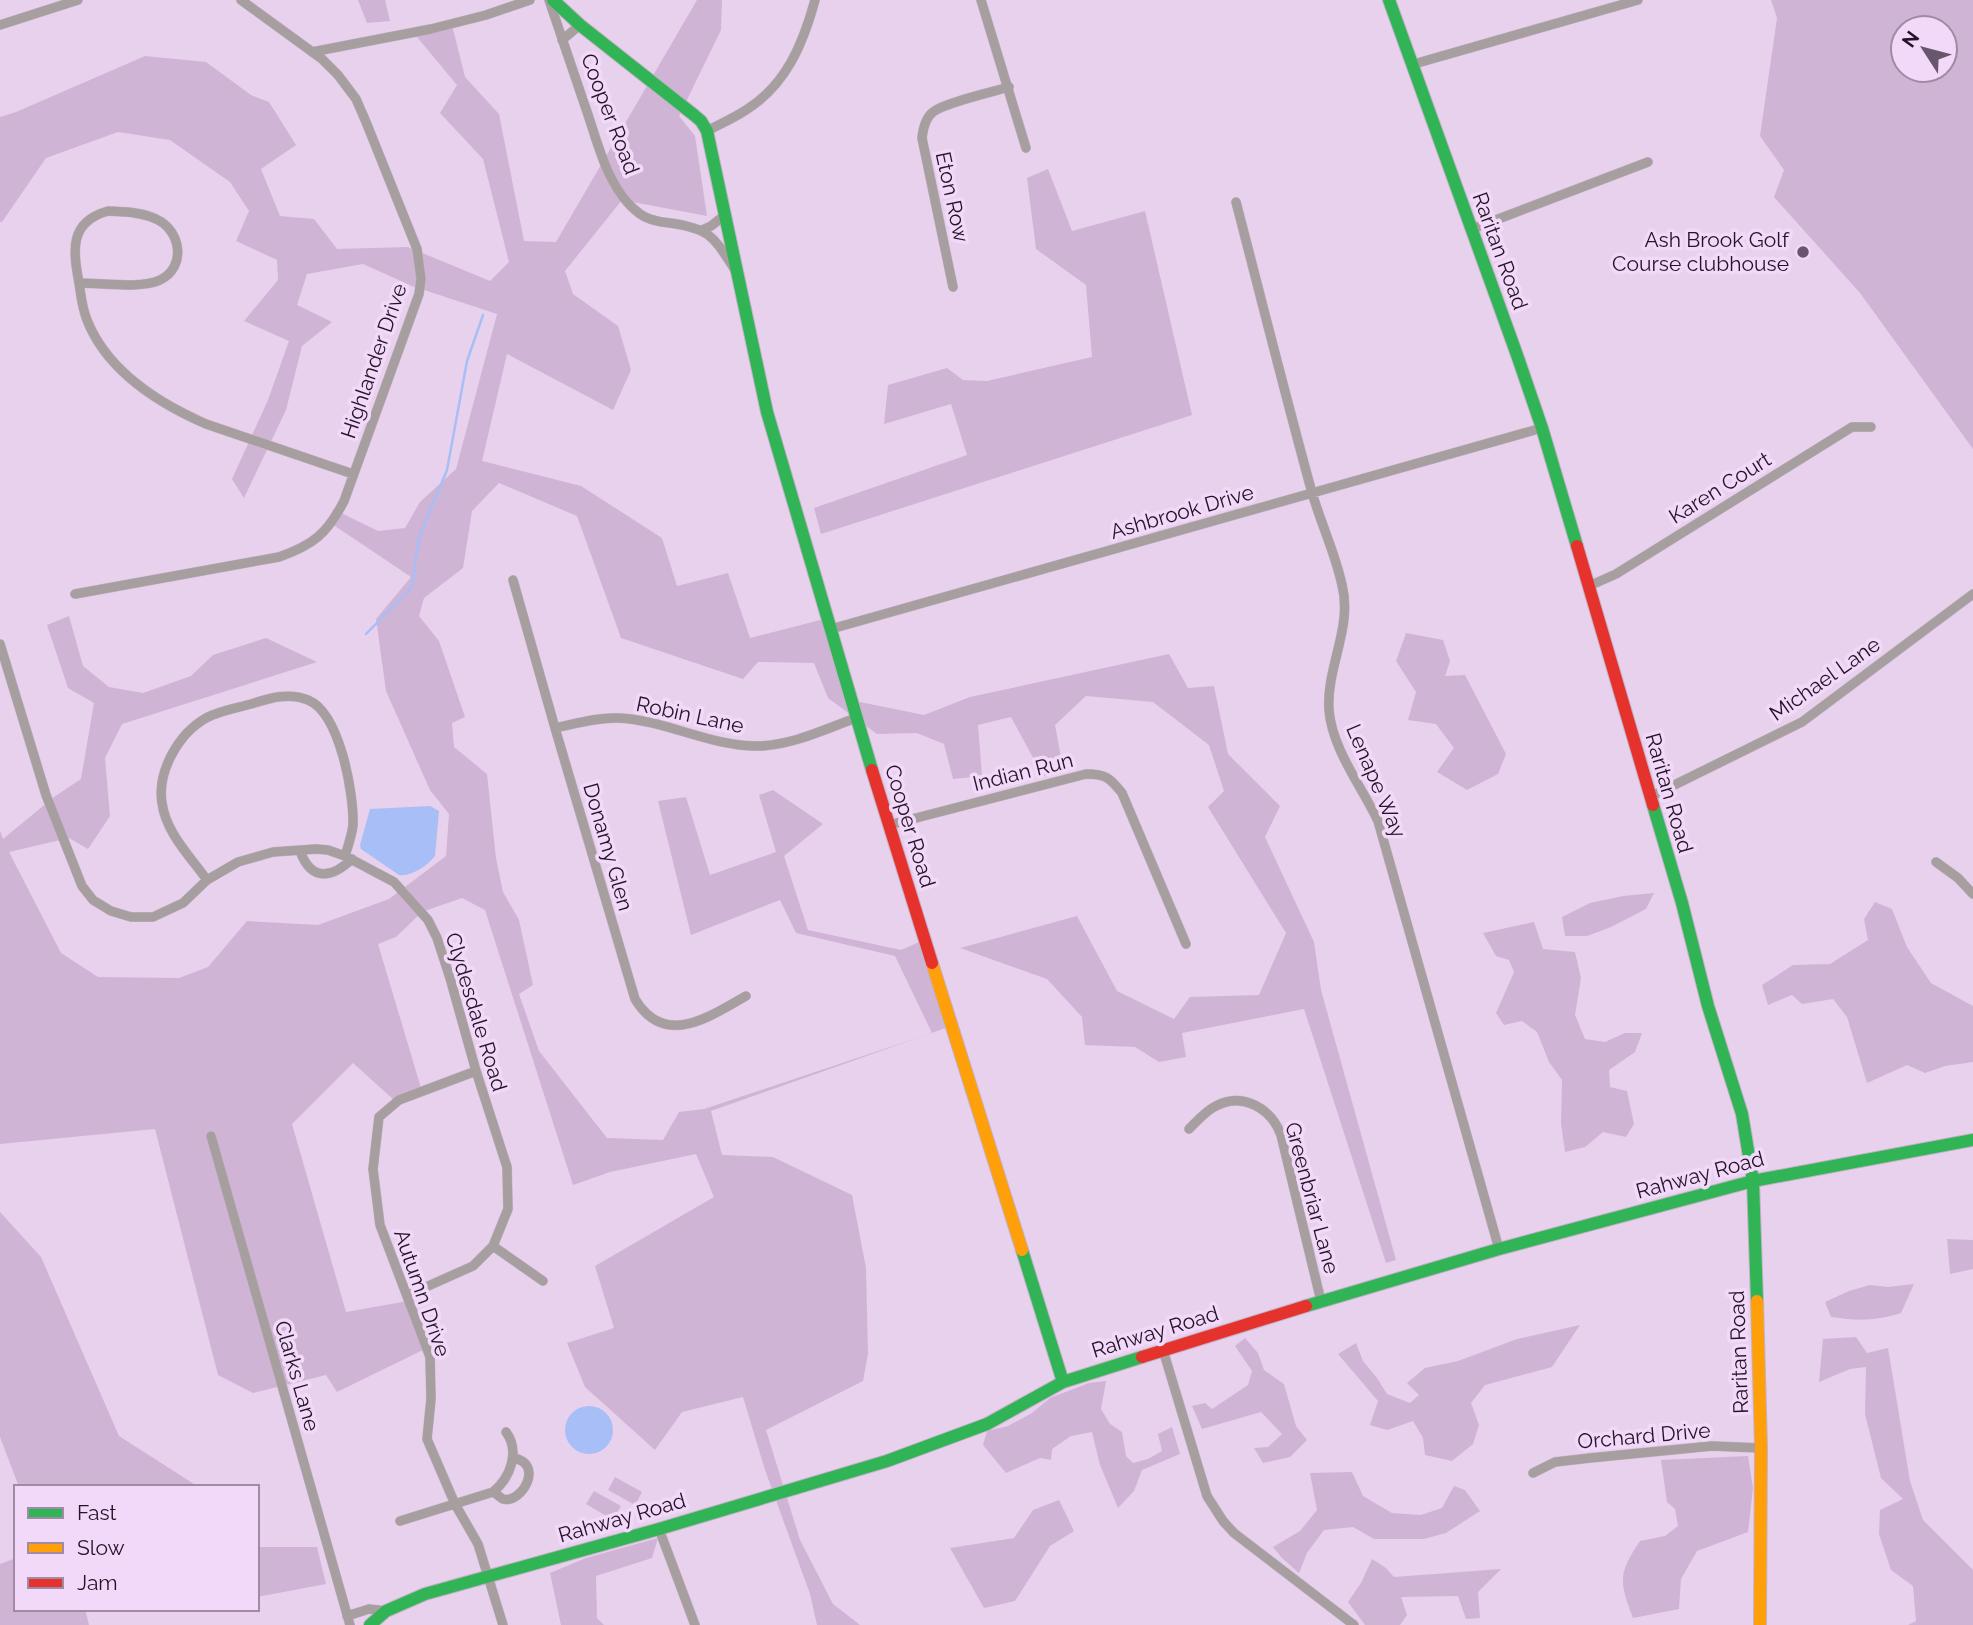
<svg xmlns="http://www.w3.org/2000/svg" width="1973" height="1625" font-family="Raleway,sans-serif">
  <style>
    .green { fill: #d0b4d6; fill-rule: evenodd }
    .water { fill: #a8bef6 }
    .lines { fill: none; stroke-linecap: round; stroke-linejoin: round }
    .stream { stroke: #a8bef6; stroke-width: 2.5 }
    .street-casing { stroke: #c3b1c7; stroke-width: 10 }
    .fast-casing { stroke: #c3b1c7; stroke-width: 14 }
    .slow-casing { stroke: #c3b1c7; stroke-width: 14 }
    .jam-casing { stroke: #c3b1c7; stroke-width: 14 }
    .street { stroke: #a79e9f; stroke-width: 9 }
    .fast { stroke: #30b455; stroke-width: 12 }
    .slow { stroke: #ff9f0a; stroke-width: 12 }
    .jam { stroke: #e5322d; stroke-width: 12 }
    .poi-dot { fill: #68566c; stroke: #f3d9f9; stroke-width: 2.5 }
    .labels { text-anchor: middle; stroke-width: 7; stroke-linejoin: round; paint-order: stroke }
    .street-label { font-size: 21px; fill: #231427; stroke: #f3d9f9 }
    .poi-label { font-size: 21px; fill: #231427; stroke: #f3d9f9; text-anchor: end }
  </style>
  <rect width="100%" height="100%" fill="#e8d1ed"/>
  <path class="green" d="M358,0h27l5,21 -23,2z
    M697,0h25l-1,30 -42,86 16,20 12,80 -85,-16 -57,71 8,23 45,32 13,44 -18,40 -106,-56 -25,107 99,25 81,52 15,48 51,-13 22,65 78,-20 22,82 74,15 46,-18 199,-43 19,34 26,-2 14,68 52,52 -15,31 49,105 7,48 75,270 -10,3 -82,-254 -122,24 4,24 -27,5 -24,-15 -50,-2 -3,-28 -35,-38 -87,-31 117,-32 40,75 57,28 16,-22 69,-2 27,-62 -78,-126 16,-16 -15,-46 -56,-43 -67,-6 -31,29 9,48 -21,3 -32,-59 -33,8 4,51 -29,3 -9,-35 -27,-11 -40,1 -49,-36 -14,-35 -56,-1 -15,17 -122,-41 -44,-122 -78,-33 -27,28 -9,57 -39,30 -5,18 20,25 26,76 -13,6 2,24 33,27 9,84 7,34 16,28 14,65 -14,9 20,57 68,87 56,2 16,-28 25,-3 228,-76 -37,-77 -99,-23 -16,-33 -89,35 -33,-134 28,-4 24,78 66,-23 -17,-57 14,-5 50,34 -39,32 24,74 93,20 25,-11 28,86 -243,86 11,44 51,2 79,38 14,73 2,86 -5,27 -97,49 34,110 33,64 27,21h-43l-7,-31 -45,-124 -22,-73 -61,15 -27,38 -70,-63 -18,-44 47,-15 -19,-62 119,-69 -18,-43 -86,18 -37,13 -88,-275 -23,-12 -40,14 -26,25 -18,7 43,144 -27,12 -41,-37 -61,61 54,188 62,-11 19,47 -90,44 -11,-17 -73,18 -35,-18 -63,-246 -155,15v-313l3,8 51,-42 27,-18 13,-76 -26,-15 -21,-63 22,-9 14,50 26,21 34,6 48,-17 22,-21 53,-17 51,24 -195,62 -17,34 5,58 -22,33 -19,-11 -60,14 52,101 37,24 81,1 29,-11 39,-46 71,4 71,-26 57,-43 3,-42 -19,-24 -44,-99 -10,-72 35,-42 -82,-55 4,-13 45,22 27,-3 15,-26 36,-33 41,-155 -85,-28 -49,-22 -56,10 -10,31 35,17 -30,24 -16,64 -42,88 -12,-19 36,-79 21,-59 -45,-20 34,-41 -1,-20 -41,-19 13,-30 -19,-29 -60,-42 -52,-8 -72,26 -44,64h-2v-105l16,-5 129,-56 61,6 45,33 18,7 27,43 -35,24 19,47 34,3 23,30 71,-2 82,34 19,-19 -26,-103 -43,-46 17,-28 -45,-54 40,-6 13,52 34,37 25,127 32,1z
    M1771,0h202v449l-113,-156 -86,-96 10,-27 -24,-34 17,-118zM1903,28h42v42h-42z
    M1048,169l24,62 73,-20 47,204 -371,119 -7,-26 153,-53 -16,-51 -67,20 4,-39 59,-17 16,12 24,1 105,-24 -6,-72 -50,-36 -9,-71z
    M1406,633l37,7 7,21 -5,15 20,-1 41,79 -8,20 -31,16 -30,-18 17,-24 -18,-24 -28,-4 8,-28 -20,-31z
    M1654,893l-8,16 -35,18 -24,9h-22l-3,-19 28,-14 33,-7z
    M1875,902l17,7 15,38 24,36 42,23v56l-28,4 -20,7 -18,-8 -40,18 -20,-66 -14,-18 -31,5 -10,-9 -24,10 -6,-20 31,-20 37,-1 38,-24 -4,-21z
    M1534,922l9,27 32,3 6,26 -6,37 10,24 20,3 20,-9h17l-7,19 -26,18 1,17 17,4 7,33 -8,13 -23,-5 -18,15 -20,5 -4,-29 1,-43 -13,-18 -12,-30 -15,-11 -18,4 -8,-12 18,-41 -5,-12 -13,-4 -13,-23z
    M0,1212l41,45 78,179 75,48 1,3h-176l-19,-50z
    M1947,1239l26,1v29l-23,5z
    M1914,1284l-13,29c-26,8 -43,8 -70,4l-6,-15 24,-11 21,-6 18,2z
    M1580,1325l-28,42 -67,18 -14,18 8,22 -6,19 -21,17 -27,-6 -2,-17 -10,-17 -26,9 -17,-5 8,-24 -40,-47 18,-11 7,18 14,17 10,16 23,9 9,-8 -12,-12 18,-15 33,-7 59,-22z
    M1856,1337l11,16 21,-5 22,133 13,39 50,50v55h-65l8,-4 -3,-35 -22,-16 -12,-36 1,-24 23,-11 -22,-21 -16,-64 1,-47 -16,2 -31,13 4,-43z
    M1245,1338l13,15 6,17 20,14 12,42 11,14 -17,17 -27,6 -9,-15 14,-1 14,-13 -21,-22 -59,17 -10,-23 13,-3 7,6 36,-24 4,-14 -17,-25z
    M1106,1381l-5,28 9,15 12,8 4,24 7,7 15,-4 14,-8 -4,-17 14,-7 8,27 -38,16 -8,21 -16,17 -18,-43 -8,-33 -21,4 -19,13 -1,11 -11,-2 -34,15 -23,-28 4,-14 21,-5 24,-13 18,-15 39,-15z
    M1748,1456l5,32 -5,44 -51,19 -16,28 -2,30 -46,9c-14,-37 -15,-44 7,-77l25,-5 13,-10 -3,-17 -8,-7 -6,-42z
    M1352,1472l11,24 29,17 29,2 21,-7 12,-22 11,4 15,21 -34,22 -22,6h-50l-21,-12 -29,3 -17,23 -8,20 -17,-15 -9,-11 27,-16 17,-21 -7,-37z
    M615,1477l27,15 -7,13 -27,-15z
    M594,1491l27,15 -8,14 -27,-16z
    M1059,1500l15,31 -24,15 -35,55 -31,7 -34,-60 64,-10 19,-28z
    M658,1538l-6,20 -56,18 1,42 7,7h-43l-11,-52 36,-15z
    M257,1547h60l9,37 -69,13z
    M16,1558v51h69l4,16h-89v-61z
    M1372,1559l14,9 8,9 107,-8 -23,23 2,26 -14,1 -8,-23 -57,1 6,18 -7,10h-35l-17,-23 13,-19z"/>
  <path class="water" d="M430,806l9,5 -4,45c-8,10 -24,21 -36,19l-38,-26 -1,-4 10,-36z
    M565 1430a24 24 0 1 1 48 0a24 24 0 1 1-48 0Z"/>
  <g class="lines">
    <path class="stream" d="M366,634l46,-47 7,-50 28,-67 20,-109 16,-46"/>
    <defs>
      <path id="street" d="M549,0c12,36 24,71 36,106 13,36 22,84 55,108 8,6 19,8 30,9 41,6 43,13 65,47
        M981,0l45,148
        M0,25l78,-25
        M562,40l18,-15
        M312,52l119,-23 55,-14 44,-15
        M1414,64l224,-64
        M707,131c13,-7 27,-13 39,-21 40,-25 57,-66 69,-110
        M1236,202c25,96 49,192 75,287 9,33 24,63 31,96 11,42 -16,83 -13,125 3,39 33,77 49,111l121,428
        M108,211c16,1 34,1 48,8 25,11 31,48 4,61 -18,9 -60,3 -81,3 -6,-33 -10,-61 29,-72z
        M1472,229l176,-67
        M702,230l9,-4 14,-11
        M79,283c2,12 3,25 8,37 20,51 71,83 119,104l147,50
        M953,287l-31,-149c1,-9 3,-20 11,-26 11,-9 59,-20 76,-25
        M513,580l42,148 80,271c30,50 75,17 111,-3
        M1589,586l27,-12 236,-147h19
        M75,594l204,-37c34,-12 48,-23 65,-56l75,-207 2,-15 -4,-30 -51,-127 -10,-23 -18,-24 -16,-16 -81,-59
        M831,629l711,-201
        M0,644l46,151 36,91 11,14 18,11 20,6h22l30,-14 24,-23 31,-18 35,-10 43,-3 12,1 17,6 49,26 34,38 9,18 13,40 26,93 31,96 1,42 -15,37 -20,20 -65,29
        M555,728c20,-4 42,-11 63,-10 48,2 93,29 141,28 34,-1 66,-17 97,-28
        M1650,797l152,-75 171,-128
        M889,825l197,-51c20,0 24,4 36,19l64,151
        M300,851c11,30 31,28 52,8
        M1936,862l22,16 15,16
        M207,880c-17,-24 -41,-47 -45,-77 -5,-31 16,-69 44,-85 13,-7 31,-10 45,-14 19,-6 38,-12 57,-4 32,13 46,94 45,125 -1,10 -5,21 -8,31
        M476,1071l-77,29 -20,17 -6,52 7,56 50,132 1,42 -4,40 28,65 23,40 25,81
        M1189,1129c8,-8 16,-17 25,-22 28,-16 57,1 67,28l40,166
        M211,1136l139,489
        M493,1246l50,35
        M1163,1350l44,146 16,25 11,12 120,92
        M1533,1473l22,-11 35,-4 122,-12 49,2
        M493,1492c2,1 8,6 10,7 19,5 42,-36 10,-41
        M400,1521l93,-29c18,-15 27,-41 13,-60
        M659,1529l36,96
        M347,1616l22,-7 17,2"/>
      <path id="fast" d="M553,0l27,25 114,90 7,6 6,10 60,281 105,358
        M1389,0l128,355 25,73 35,118
        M1653,805l29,98 26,103 34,108 11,67 4,120
        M1022,1250l41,132
        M1306,1306l193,-57 254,-68 220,-41
        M370,1625l16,-14 39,-17 234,-65 228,-68 100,-37 76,-42 79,-25"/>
      <path id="slow" d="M932,963l90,287
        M1757,1301l4,147 -1,177"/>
      <path id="jam" d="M1577,546l76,259
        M872,770l60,193
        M1142,1357l164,-51"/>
    </defs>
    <use href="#street" class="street-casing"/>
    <use href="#fast" class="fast-casing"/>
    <use href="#slow" class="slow-casing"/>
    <use href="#jam" class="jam-casing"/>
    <use href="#street" class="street"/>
    <use href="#fast" class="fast"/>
    <use href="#slow" class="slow"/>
    <use href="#jam" class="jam"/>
  </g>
  <circle class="poi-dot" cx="1803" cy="252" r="7"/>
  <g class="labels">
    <g class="street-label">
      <text transform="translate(610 114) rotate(69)" y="7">Cooper Road</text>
      <text transform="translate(952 197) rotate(78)" y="7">Eton Row</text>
      <text transform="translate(1500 251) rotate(70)" y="7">Raritan Road</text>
      <text transform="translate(374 361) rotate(-71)" y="7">Highlander Drive</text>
      <text transform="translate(1720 488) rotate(-32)" y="7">Karen Court</text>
      <text transform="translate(1182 512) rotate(-16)" y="7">Ashbrook Drive</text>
      <text transform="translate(1825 679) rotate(-35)" y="7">Michael Lane</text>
      <text transform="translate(690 715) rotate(12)" y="7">Robin Lane</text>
      <text transform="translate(1023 772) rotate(-14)" y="7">Indian Run</text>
      <text transform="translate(1376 781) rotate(67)" y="7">Lenape Way</text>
      <text transform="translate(1669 793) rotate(74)" y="7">Raritan Road</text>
      <text transform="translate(910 826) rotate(73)" y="7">Cooper Road</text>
      <text transform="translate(608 847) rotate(74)" y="7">Donamy Glen</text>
      <text transform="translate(476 1012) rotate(73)" y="7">Clydesdale Road</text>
      <text transform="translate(1700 1175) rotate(-15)" y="7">Rahway Road</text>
      <text transform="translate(1312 1198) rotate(75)" y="7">Greenbriar Lane</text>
      <text transform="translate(422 1293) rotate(71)" y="7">Autumn Drive</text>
      <text transform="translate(1155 1332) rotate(-17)" y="7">Rahway Road</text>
      <text transform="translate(1739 1352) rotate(-92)" y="7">Raritan Road</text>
      <text transform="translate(297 1376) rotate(74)" y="7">Clarks Lane</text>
      <text transform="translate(1644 1436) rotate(-5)" y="7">Orchard Drive</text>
      <text transform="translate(622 1518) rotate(-16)" y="7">Rahway Road</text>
    </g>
    <g class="poi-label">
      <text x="1789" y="247">Ash Brook Golf<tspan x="1789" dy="24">Course clubhouse</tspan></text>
    </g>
  </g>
  <rect x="14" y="1485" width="245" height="126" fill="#f3d9f9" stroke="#a08aa5" stroke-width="2"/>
  <rect x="28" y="1508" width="35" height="10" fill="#30b455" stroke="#a08aa5" stroke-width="2"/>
  <text x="77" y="1520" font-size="21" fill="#231427">Fast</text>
  <rect x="28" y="1543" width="35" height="10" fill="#ff9f0a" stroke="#a08aa5" stroke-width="2"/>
  <text x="77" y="1555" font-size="21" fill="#231427">Slow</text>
  <rect x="28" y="1578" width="35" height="10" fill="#e5322d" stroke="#a08aa5" stroke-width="2"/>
  <text x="77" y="1590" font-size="21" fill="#231427">Jam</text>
  <g transform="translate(1924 49) rotate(306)"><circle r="33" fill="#f3d9f9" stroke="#a08aa5" stroke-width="2"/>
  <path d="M0-5L12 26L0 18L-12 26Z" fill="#68566c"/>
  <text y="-10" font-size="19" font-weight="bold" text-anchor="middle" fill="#231427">N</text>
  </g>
</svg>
